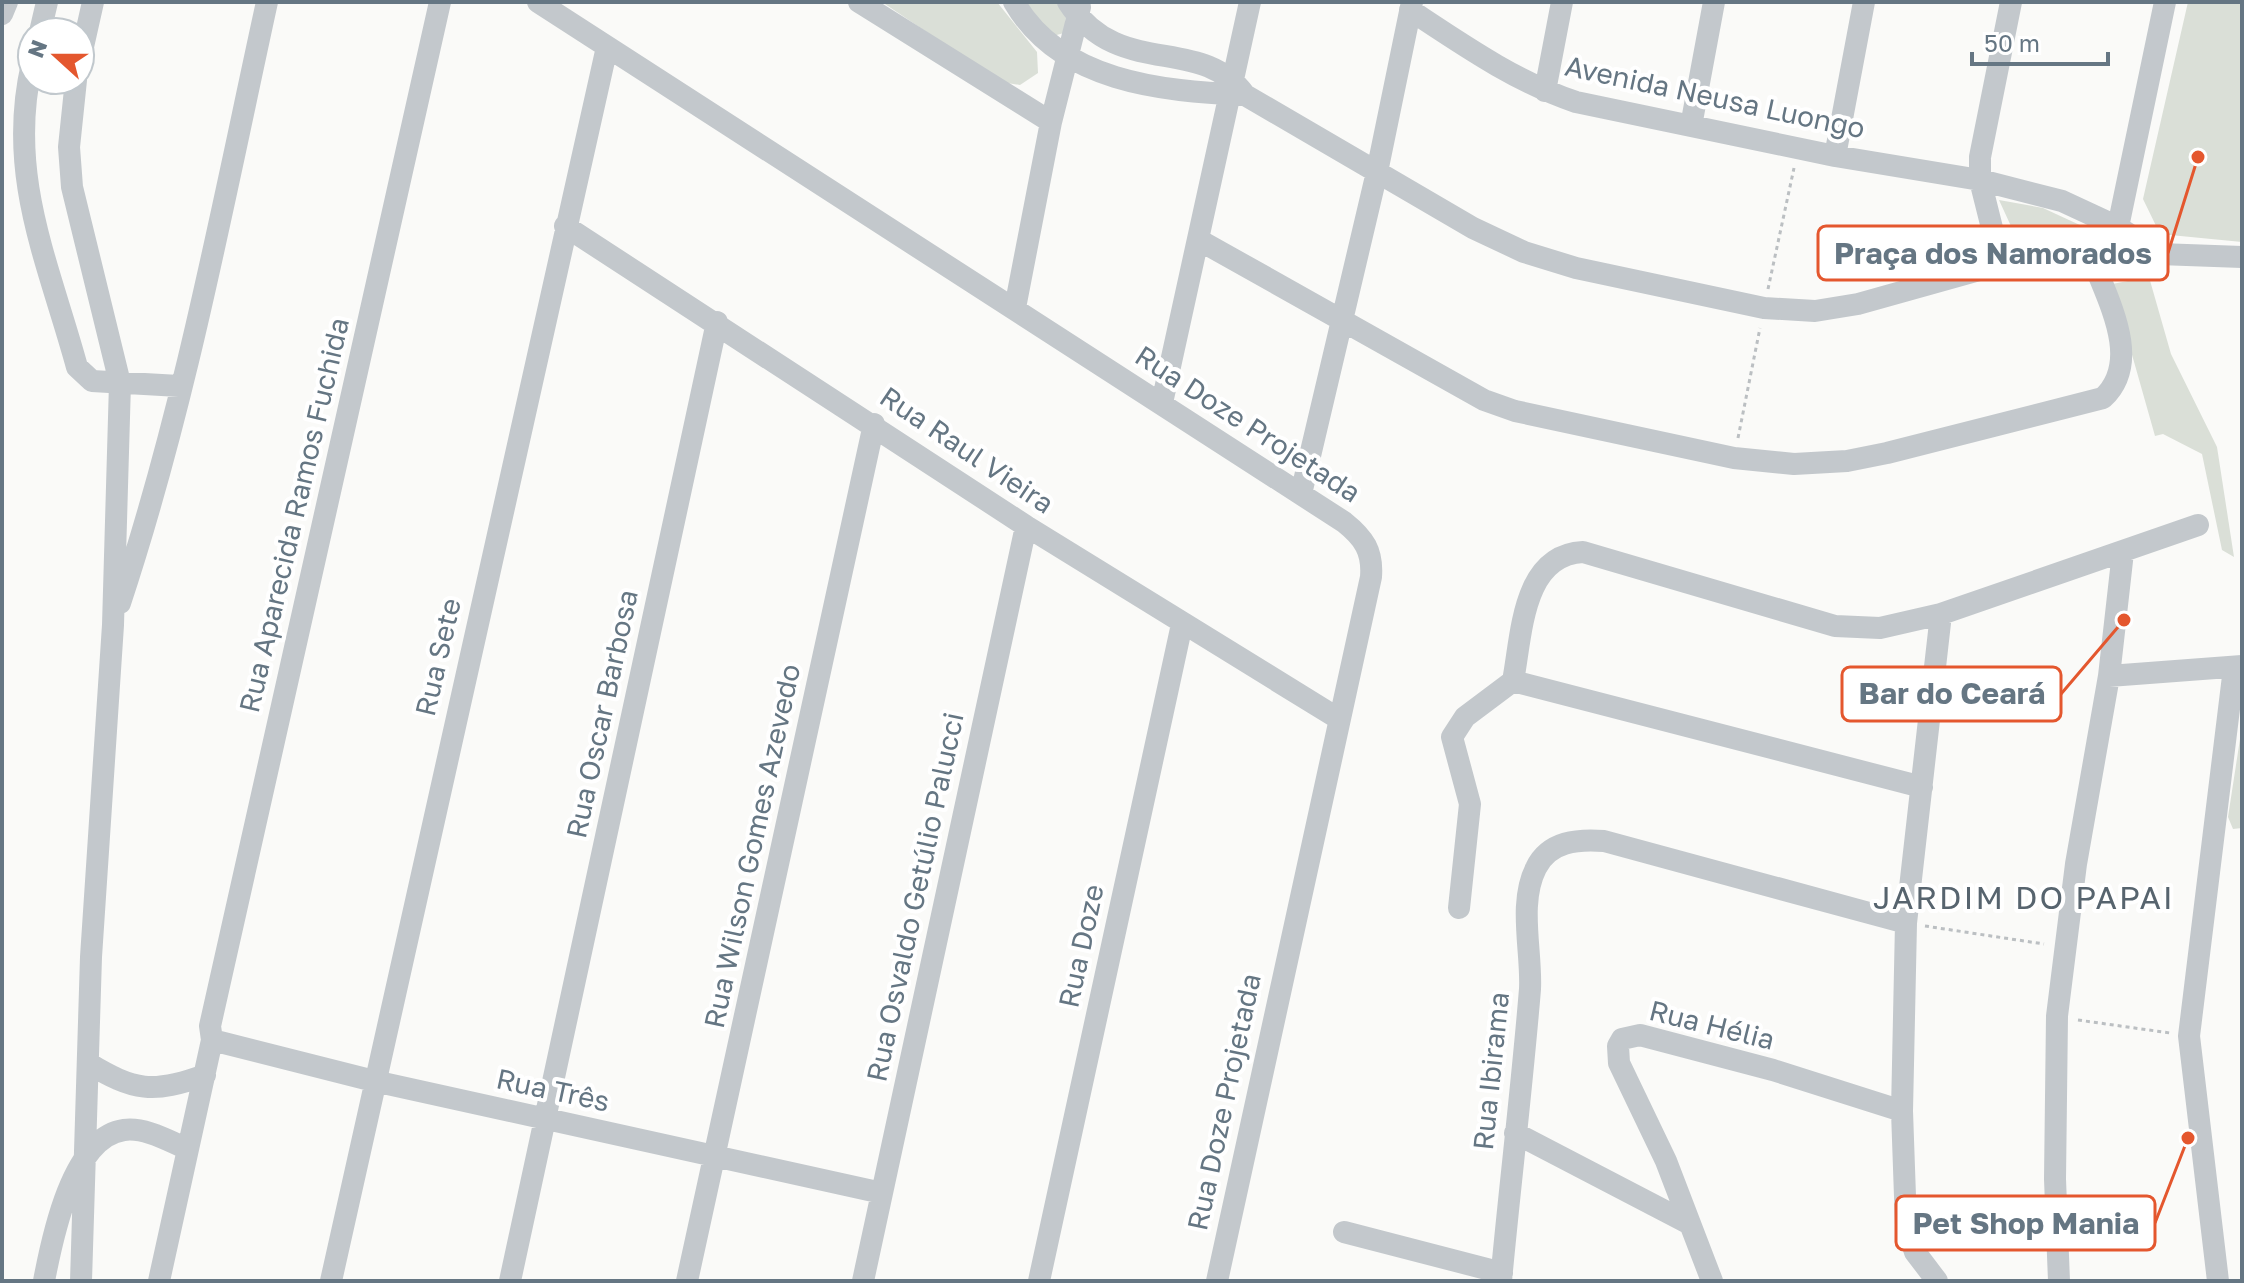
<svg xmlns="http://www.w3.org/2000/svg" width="2244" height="1283" font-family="'Golos Text',sans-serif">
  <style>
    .green { fill: #dadfd7 }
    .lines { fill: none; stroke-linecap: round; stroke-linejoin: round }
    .path { stroke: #bbbfc2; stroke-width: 3; stroke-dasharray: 4 4; stroke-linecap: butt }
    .minor { stroke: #c3c8cc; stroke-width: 22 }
    .labels { text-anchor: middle; stroke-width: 8; stroke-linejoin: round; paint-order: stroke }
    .street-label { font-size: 28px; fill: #657683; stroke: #fff }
    .quarter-label { font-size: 32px; letter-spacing: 2px; fill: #57646e; stroke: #fff }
    .leader { fill: none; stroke: #e4572e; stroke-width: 3 }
    .callout-dot { fill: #e4572e; stroke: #fff; stroke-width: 3 }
    .callout { fill: #fff; stroke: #e4572e; stroke-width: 3 }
    .callout-label { font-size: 30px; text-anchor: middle; font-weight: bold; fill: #657683 }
  </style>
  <rect width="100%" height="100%" fill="#fafaf8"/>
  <path class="green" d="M882,2h115l40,50 1,21 -18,12 -19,-3z
    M1023,2h34l9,15 -2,16 -11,3z
    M2188,2h54v240l-82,-8 -17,-35z
    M1999,200l44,8 65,30 -87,10z
    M2149,277l22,77 46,93 17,110 -12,-7 -20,-96 -39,-20 -8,2 -43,-152z
    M2242,726v102l-9,1 -5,-12z"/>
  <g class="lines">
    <path class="path" d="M1768,289l26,-121
      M1738,438l22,-110
      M1925,926l119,18
      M2078,1020l92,13"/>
    <path class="minor" d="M538,2l806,520c20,16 29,29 27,55l-154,704
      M859,2l192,120
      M1014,2c46,80 147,89 231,93
      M1068,2c51,79 132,31 177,93l228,133 51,24 52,16 188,40 51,3 43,-7 143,-40 41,-5 117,-5 83,3
      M1410,10c53,35 106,72 166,92l259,54 145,24 82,21 56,26 41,27
      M2,14l5,-12
      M40,32l7,-30
      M80,60l13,-58
      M32,64c-26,111 17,200 45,303l15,14 87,5
      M76,80l-7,67 3,40 48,196 -7,242 -22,332 -10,324
      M1545,91l17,-89
      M1691,126l23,-124
      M1835,156l29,-154
      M565,226l461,300 313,193
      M2118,227l47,-225
      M1199,240l285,160 31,11 219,47 60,6 53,-3 40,-8 216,-55c40,-37 4,-99 -12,-142
      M2001,264l-21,-84v-23l31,-155
      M1015,308l36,-186 29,-115
      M1162,403l88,-401
      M1301,494l76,-322 35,-170
      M120,603c65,-196 103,-400 147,-601
      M2109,676l133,-10
      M1513,681l409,106
      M1459,908l11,-104 -18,-67 13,-20 48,-36c9,-47 9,-126 70,-129l252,74 45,2 61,-14 257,-89
      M212,1040l162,41 508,112
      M88,1063c46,28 65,31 117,12
      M1515,1133l173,90
      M1344,1232l158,41
      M44,1281c8,-42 28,-144 80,-151 21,-3 45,11 64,19
      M159,1281l53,-241 -2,-14 230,-1024
      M331,1281l276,-1234
      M510,1281l207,-959
      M687,1281l187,-857
      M863,1281l163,-755
      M1039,1281l143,-657
      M1501,1281c9,-97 21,-194 29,-292 2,-37 -12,-86 6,-121 13,-27 42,-29 68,-27l302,82
      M1712,1281l-46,-120 -47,-98 -1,-17 4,-7 18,-4 133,35 129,41
      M1937,1281l-22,-29 -9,-27 -4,-114 4,-188 35,-309
      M2059,1281l-4,-102 2,-163 19,-152 33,-188 14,-124
      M2218,1281l-29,-245 45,-368"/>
  </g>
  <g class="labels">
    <g class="street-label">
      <text transform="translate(1715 97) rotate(12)" y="10">Avenida Neusa Luongo</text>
      <text transform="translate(1248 424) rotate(33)" y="10">Rua Doze Projetada</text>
      <text transform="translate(967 450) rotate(34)" y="10">Rua Raul Vieira</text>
      <text transform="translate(294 515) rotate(-77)" y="10">Rua Aparecida Ramos Fuchida</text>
      <text transform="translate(438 657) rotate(-77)" y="10">Rua Sete</text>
      <text transform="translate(602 714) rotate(-78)" y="10">Rua Oscar Barbosa</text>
      <text transform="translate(752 846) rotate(-78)" y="10">Rua Wilson Gomes Azevedo</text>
      <text transform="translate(915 897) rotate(-78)" y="10">Rua Osvaldo Getúlio Palucci</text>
      <text transform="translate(1081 946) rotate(-78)" y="10">Rua Doze</text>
      <text transform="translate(1712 1025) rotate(14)" y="10">Rua Hélia</text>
      <text transform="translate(1491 1071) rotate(-84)" y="10">Rua Ibirama</text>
      <text transform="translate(553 1090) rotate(12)" y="10">Rua Três</text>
      <text transform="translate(1224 1102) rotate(-78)" y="10">Rua Doze Projetada</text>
    </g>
    <g class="quarter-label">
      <text x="2024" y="909">JARDIM DO PAPAI</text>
    </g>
  </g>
  <path class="leader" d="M2198 157L2168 253M2124 620L2061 694M2188 1138L2155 1223"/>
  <g class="callout-dot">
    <circle cx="2198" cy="157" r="8"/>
    <circle cx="2124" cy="620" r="8"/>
    <circle cx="2188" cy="1138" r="8"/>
  </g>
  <g class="callout">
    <rect x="1818" y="226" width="350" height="54" rx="8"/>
    <rect x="1842" y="667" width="219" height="54" rx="8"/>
    <rect x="1896" y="1196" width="259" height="54" rx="8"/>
  </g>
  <g class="callout-label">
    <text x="1993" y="264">Praça dos Namorados</text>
    <text x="1952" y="704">Bar do Ceará</text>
    <text x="2026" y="1234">Pet Shop Mania</text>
  </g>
  <rect width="2244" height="1283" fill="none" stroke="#657683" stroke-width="8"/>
  <g transform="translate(56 56) rotate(291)"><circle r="38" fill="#ffffff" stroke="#c1c8cd" stroke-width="2"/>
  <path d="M0-6L14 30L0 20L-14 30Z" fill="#e4572e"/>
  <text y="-12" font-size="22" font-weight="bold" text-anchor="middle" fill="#657683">N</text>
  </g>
  <path d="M1972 52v12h136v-12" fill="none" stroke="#657683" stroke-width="4"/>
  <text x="1984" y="52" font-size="24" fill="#657683" stroke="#ffffff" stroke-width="6" paint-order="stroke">50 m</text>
</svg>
